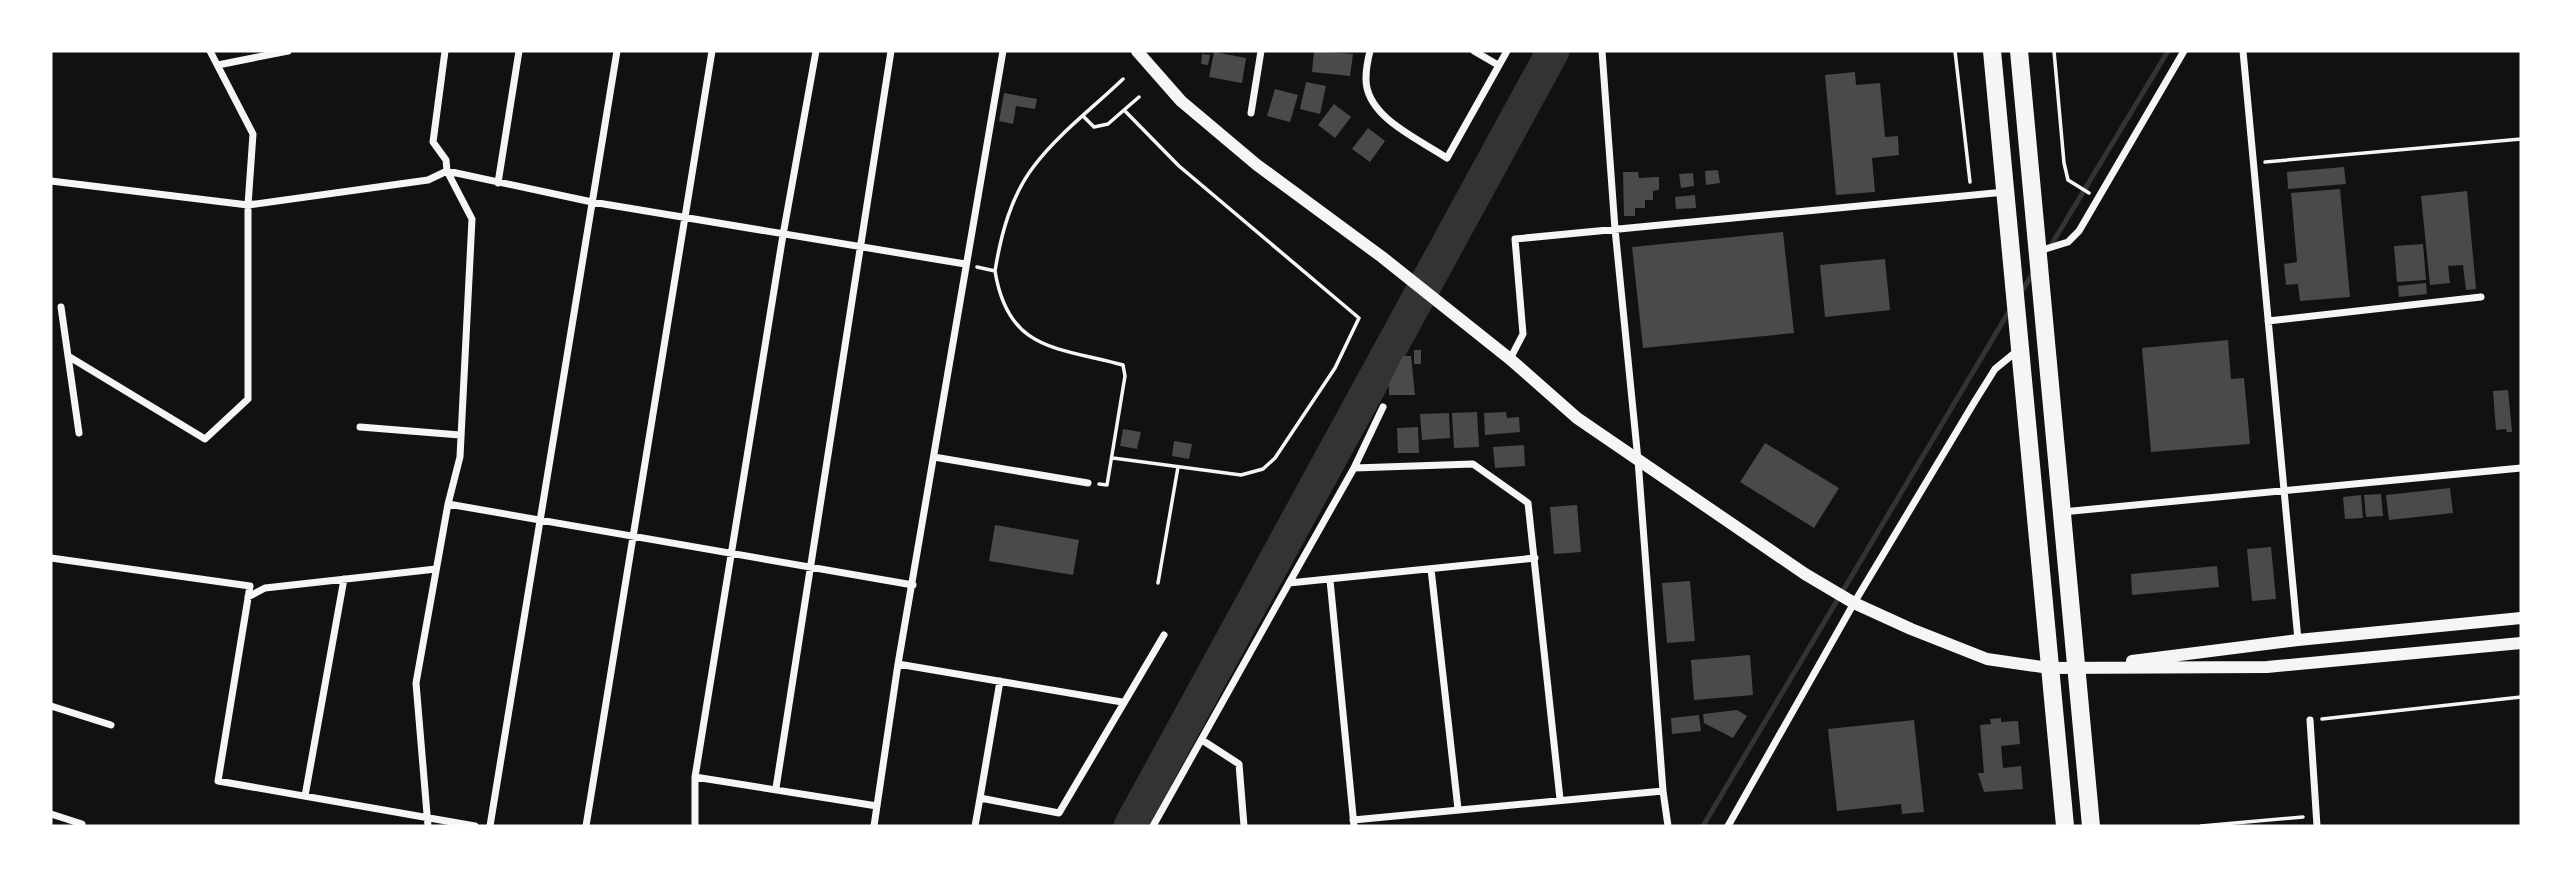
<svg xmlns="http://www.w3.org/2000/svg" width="2572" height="877" font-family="Raleway,sans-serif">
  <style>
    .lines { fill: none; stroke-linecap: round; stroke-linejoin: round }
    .stream { stroke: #333; stroke-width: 5 }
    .river { stroke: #333; stroke-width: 33 }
    .building { fill: #4a4a4a }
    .path { stroke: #f5f5f5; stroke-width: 3.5 }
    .minor { stroke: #f5f5f5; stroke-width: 7 }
    .tertiary { stroke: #f5f5f5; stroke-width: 12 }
    .primary { stroke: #f5f5f5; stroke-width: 18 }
  </style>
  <rect width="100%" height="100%" fill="#111"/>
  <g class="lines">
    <path class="stream" d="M2050,247l118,-196
      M2020,294l13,-21
      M1703,826l308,-518"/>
    <path class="river" d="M1130,826l423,-775"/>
  </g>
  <path class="building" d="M1314,51l39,3 -3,22 -38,-4z
    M1214,52l32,6 -4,25 -33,-6z
    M1202,54l8,1 -2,10 -7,-1z
    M1855,72l1,13 24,-2 5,54 13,-1 1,19 -27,3 3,34 -39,3 -11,-120z
    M1306,82l20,4 -6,28 -20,-5z
    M1275,89l23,6 -8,27 -23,-6z
    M1004,93l33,6 -2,10 -19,-3 -3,18 -14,-3z
    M1334,104l17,13 -16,21 -17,-13z
    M1368,128l17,13 -15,21 -18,-13z
    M2344,167l2,17 -58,5 -1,-17z
    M1718,170l2,13 -14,2 -1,-14z
    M1623,172h15l1,6 20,-1v13l-6,1v9h-8v8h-10v8h-11z
    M1693,173l1,13 -13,2 -2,-14z
    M2340,189l10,108 -50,4 -2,-17 -12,1 -2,-21 13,-2 -6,-69z
    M2467,191l9,98 -10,1 -3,-25 -15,1 2,17 -20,2 -9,-89z
    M1695,195l1,13 -20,1 -1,-12z
    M1783,232l11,101 -151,15 -11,-101z
    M2423,244l3,36 -29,2 -3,-36z
    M1885,259l5,51 -65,7 -5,-52z
    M2426,283l1,11 -28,3 -1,-11z
    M2228,340l3,39 13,-1 6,66 -99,8 -9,-104z
    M1414,350h7v14h-7z
    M1403,356h8l4,39h-26v-11z
    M2508,390l4,42h-5l-1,-3 -10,1 -3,-39z
    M1477,412l2,35 -25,1 -2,-35z
    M1506,412l1,6 12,-1 1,15 -35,3 -1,-22z
    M1449,413l1,25 -28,2 -2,-26z
    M1418,427l1,26h-21l-1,-25z
    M1123,429l18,3 -4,17 -17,-3z
    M1174,441l18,3 -3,15 -17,-3z
    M1765,443l74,45 -25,40 -74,-46z
    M1524,445l1,21 -30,2 -2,-21z
    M2450,488l3,25 -64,7 -3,-25z
    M2381,494l2,22 -17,1 -2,-22z
    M2361,495l2,23 -18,1 -2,-22z
    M1577,505l4,47 -27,2 -4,-47z
    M995,525l84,15 -6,35 -84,-14z
    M2271,547l5,52 -24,2 -5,-52z
    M2217,566l2,21 -87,8 -1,-21z
    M1690,581l5,60 -28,2 -5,-60z
    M1750,655l3,40 -59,5 -3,-40z
    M1737,710l10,6 -14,22 -29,-15 -1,-9z
    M1699,715l2,16 -29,3 -1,-16z
    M2001,718v4l17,-1 2,23 -19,2 2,22 18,-2 2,23 -39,3 -6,-19h6l-4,-48 11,-1 -1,-5z
    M1914,720l10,92 -22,2 -1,-10 -64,7 -9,-82z"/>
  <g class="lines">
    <path class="path" d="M1955,51l15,131
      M2054,51l10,112 4,17 21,13
      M1084,117l10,10 14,-3 16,-14
      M2265,162l256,-23
      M977,267l18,4c6,-37 16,-75 39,-105 24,-32 60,-59 89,-87
      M995,271c13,80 61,76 128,94l2,11 -18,109 -8,-1
      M1113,458l128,17 22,-6 12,-11 60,-90 24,-50 -180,-152 -55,-56 15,-13
      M1158,583l20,-116
      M2322,719l199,-22
      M2201,826l102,-9"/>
    <path class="minor" d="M1370,51c-2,8 -4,18 -4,27 -1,39 53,61 81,80l60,-107
      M1474,51l24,14
      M1602,51l13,178 23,231 25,331 5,35
      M2243,51l55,589
      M218,65l70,-14
      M1251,113l10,-62
      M51,181l197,24 180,-25 19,-9 145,31 373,62
      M498,183l21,-132
      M2039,251l29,-9 11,-11 105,-180
      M61,307l18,126
      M2268,321l213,-24
      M68,356l137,83 43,-40v-194l5,-71 -43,-83
      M1510,359l13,-25 -8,-95 490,-47
      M1383,407l-29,61 119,-4 55,39 32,296
      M360,427l100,8
      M934,457l154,26
      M448,504l465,81
      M2062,512l459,-44
      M51,558l199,28 -32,195 257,45
      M1431,569l27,240
      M1330,580l24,246
      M1289,583l65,-115
      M248,597l17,-9 171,-19
      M898,664l224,38
      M51,706l60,19
      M2310,720l7,106
      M1202,740l37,24 5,62
      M695,777l182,29
      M776,788l115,-737
      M305,796l39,-217
      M980,798l20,-117
      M51,814l31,10
      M1353,820l310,-29
      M428,826l-12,-143 32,-179 12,-47 12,-238 -25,-48 -1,-11 -13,-18 12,-91
      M490,826l127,-775
      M586,826l126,-775
      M695,826v-49l88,-542 33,-184
      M874,826l24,-162 105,-613
      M975,826l5,-28 79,15 105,-178
      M1153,826l136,-243 246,-25
      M1728,826l126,-223 121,-202 20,-32 22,-18"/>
    <path class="tertiary" d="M1137,51l44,50 76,64 125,92 128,102 67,59 228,156 49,29 57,26 76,30 62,9 218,-1 254,-24
      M2132,661l166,-21 223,-22"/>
    <path class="primary" d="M1992,51l73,775
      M2019,51l72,775"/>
  </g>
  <rect width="2572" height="877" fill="none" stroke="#ffffff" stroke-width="105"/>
</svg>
